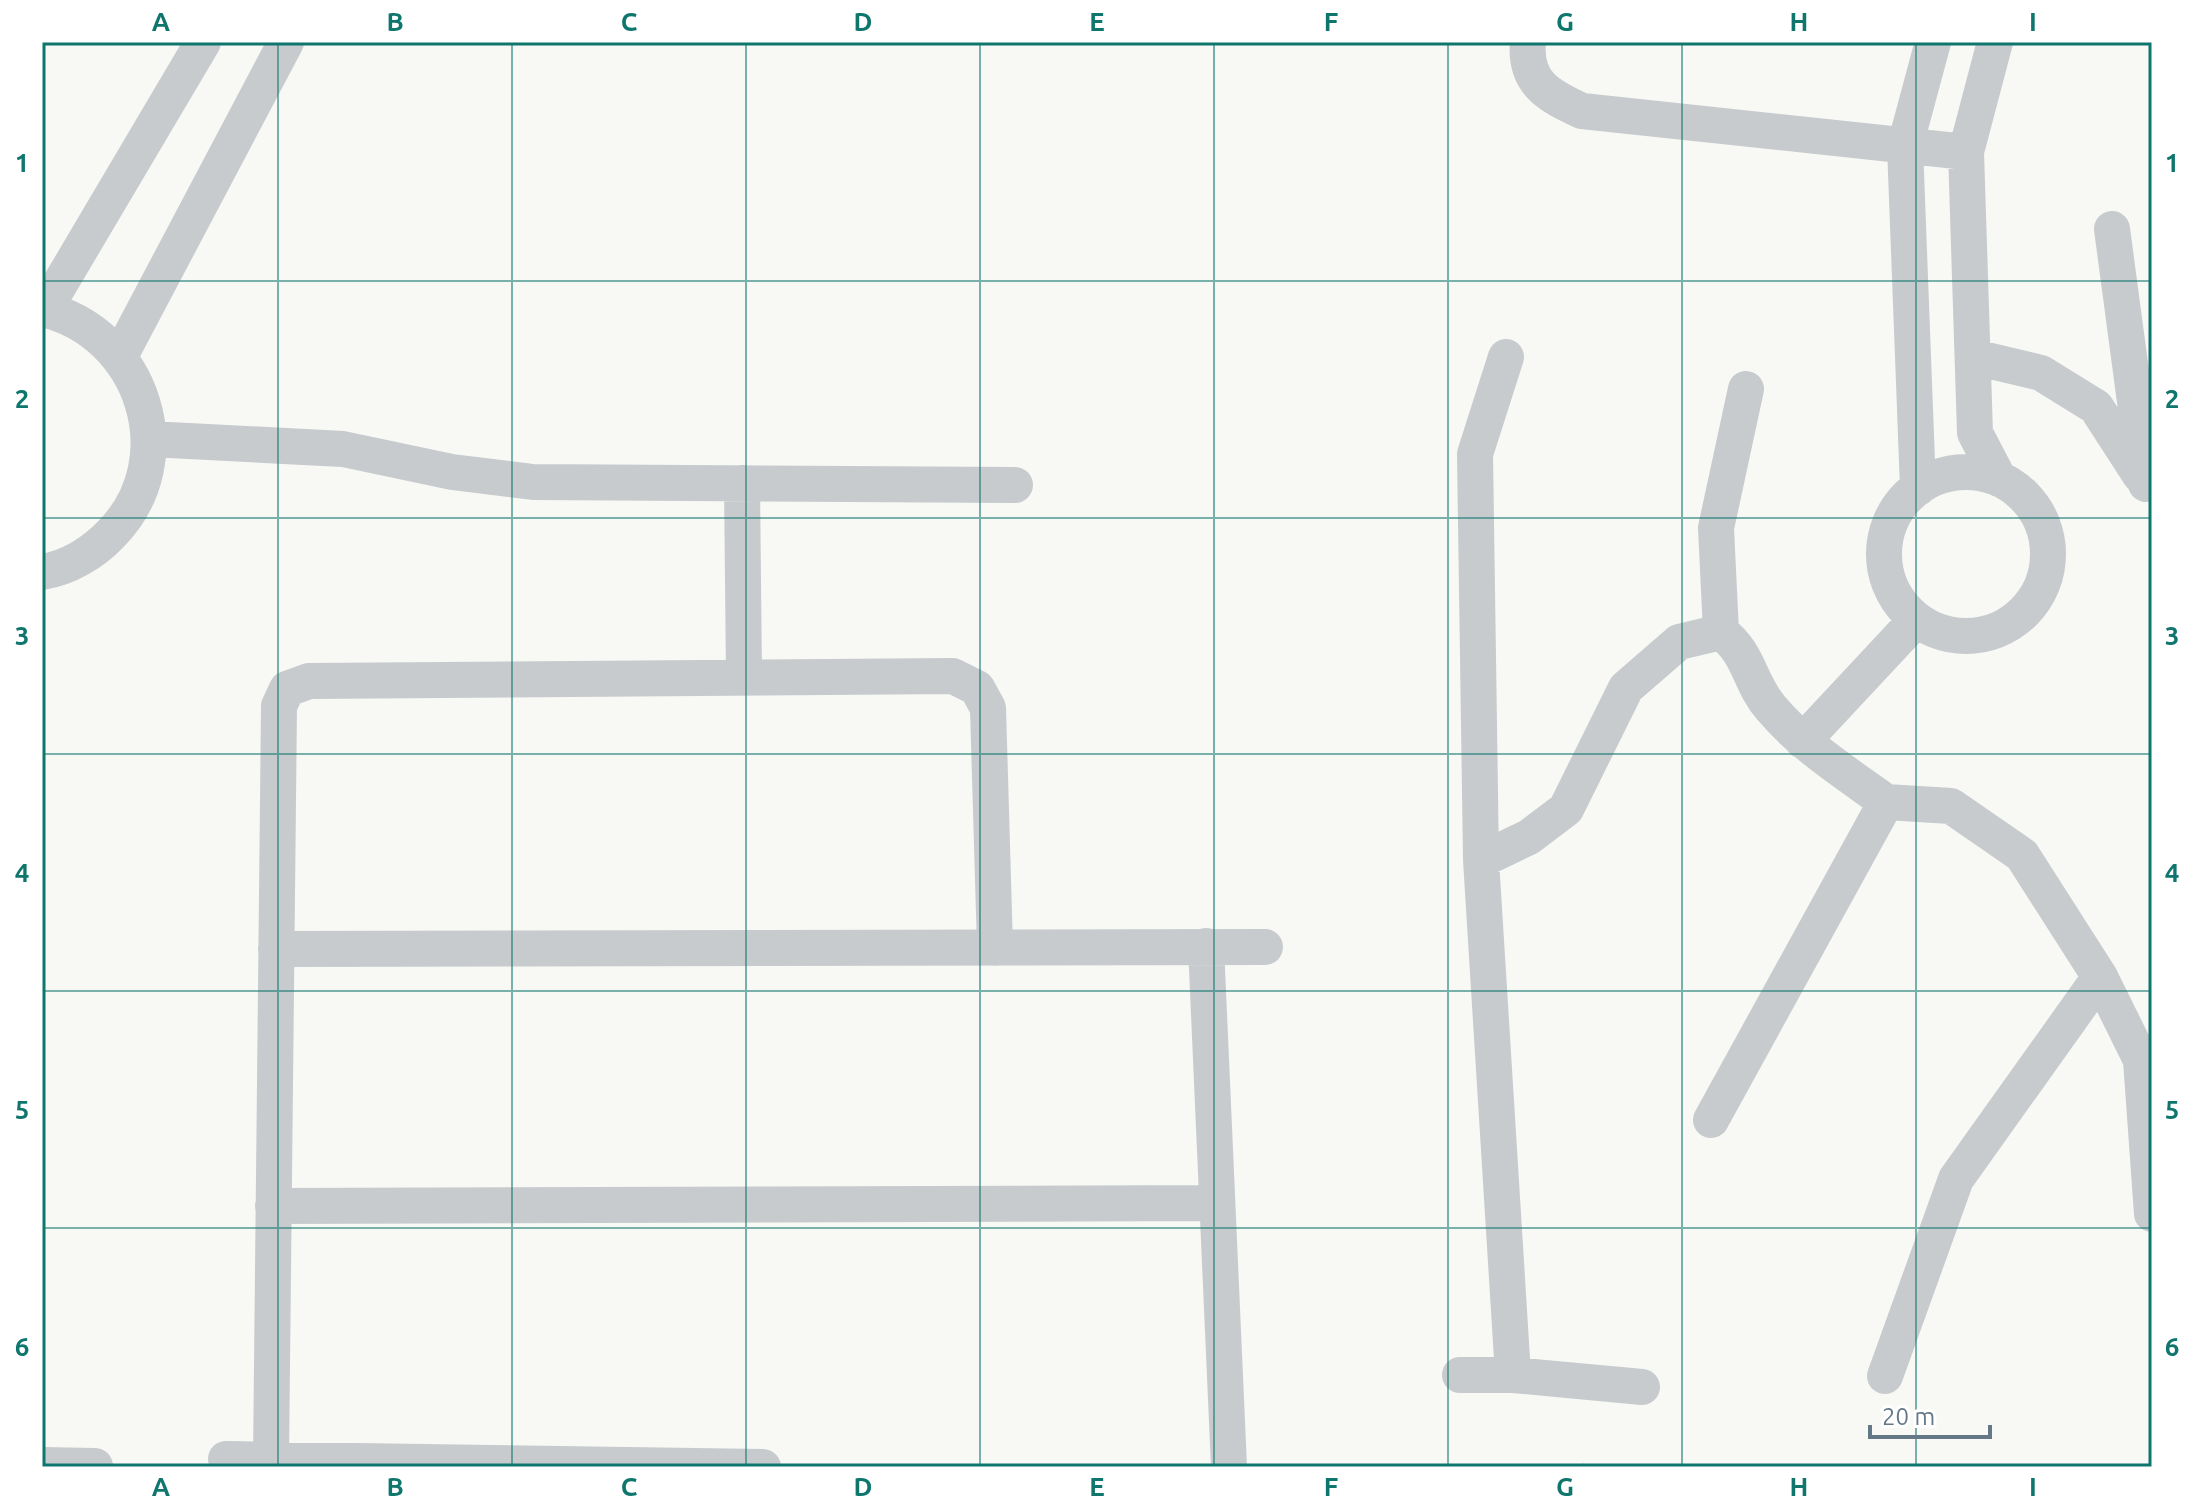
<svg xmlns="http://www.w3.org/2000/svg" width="2194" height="1509" font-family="Ubuntu,sans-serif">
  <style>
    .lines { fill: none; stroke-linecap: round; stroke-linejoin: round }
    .path { stroke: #bec1c3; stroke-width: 5; stroke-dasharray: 4 4; stroke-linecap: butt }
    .minor { stroke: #c7cbce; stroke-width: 36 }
    .grid { fill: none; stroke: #0f766e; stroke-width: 2; stroke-opacity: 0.55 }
    .neatline { fill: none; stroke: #0f766e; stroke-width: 3 }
    .grid-label { font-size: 26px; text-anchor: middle; font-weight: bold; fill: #0f766e }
  </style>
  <rect width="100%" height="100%" fill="#f8f8f5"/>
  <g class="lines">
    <path class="path" d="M1583,1467l2,-2"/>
    <path class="minor" d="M1528,42c-4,41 21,54 54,69l384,41
      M1995,42l-29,110 9,281 24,46
      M2112,229l34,255
      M42,309c101,23 143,150 69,225 -18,19 -43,34 -69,38
      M45,309l158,-267
      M120,356l166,-314
      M1506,357l-31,97 6,406 32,515 129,12
      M1974,357l67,16 55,34 44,68
      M150,439l193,10 109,23 81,10 482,3
      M1884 554a82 82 0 1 1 164 0a82 82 0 1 1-164 0Z
      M742,483l2,193
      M1918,488l-13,-342 28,-104
      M1721,632l-5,-104 30,-139
      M1803,741l113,-121
      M1886,802l65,4 71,49 78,122 41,83 11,154
      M1481,860l48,-23 37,-28 60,-121 53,-46 42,-10
      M1206,946l23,521
      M276,949l989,-2
      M1711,1120l175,-318c-40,-29 -83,-56 -115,-94 -22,-25 -21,-54 -50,-76
      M273,1206l944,-3
      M1460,1375h53
      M1885,1376l71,-197 144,-202
      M226,1459l537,8
      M271,1460l8,-754 8,-17 22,-8 644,-5 24,12 11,20 7,240
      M42,1465l53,1"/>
  </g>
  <path class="grid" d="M278,42v1425M512,42v1425M746,42v1425M980,42v1425M1214,42v1425M1448,42v1425M1682,42v1425M1916,42v1425M42,281h2110M42,518h2110M42,754h2110M42,991h2110M42,1228h2110"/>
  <rect width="2194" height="1509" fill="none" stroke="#ffffff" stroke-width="88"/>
  <path d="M1870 1425v12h120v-12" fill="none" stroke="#657888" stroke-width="4"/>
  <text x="1882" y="1425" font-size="24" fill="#657888" stroke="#ffffff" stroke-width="6" paint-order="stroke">20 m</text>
  <rect x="44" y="44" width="2106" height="1421" class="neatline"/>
  <g class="grid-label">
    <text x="161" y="31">A</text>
    <text x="395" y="31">B</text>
    <text x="629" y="31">C</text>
    <text x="863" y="31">D</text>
    <text x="1097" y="31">E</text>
    <text x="1331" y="31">F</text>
    <text x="1565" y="31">G</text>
    <text x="1799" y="31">H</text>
    <text x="2033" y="31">I</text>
    <text x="22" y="172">1</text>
    <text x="2172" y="172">1</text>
    <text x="22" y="408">2</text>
    <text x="2172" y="408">2</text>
    <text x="22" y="645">3</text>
    <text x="2172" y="645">3</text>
    <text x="22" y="882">4</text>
    <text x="2172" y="882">4</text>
    <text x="22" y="1119">5</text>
    <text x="2172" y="1119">5</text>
    <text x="22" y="1356">6</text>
    <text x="2172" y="1356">6</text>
    <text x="161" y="1496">A</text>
    <text x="395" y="1496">B</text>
    <text x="629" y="1496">C</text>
    <text x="863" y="1496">D</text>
    <text x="1097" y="1496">E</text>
    <text x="1331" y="1496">F</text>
    <text x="1565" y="1496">G</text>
    <text x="1799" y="1496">H</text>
    <text x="2033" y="1496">I</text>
  </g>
</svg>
